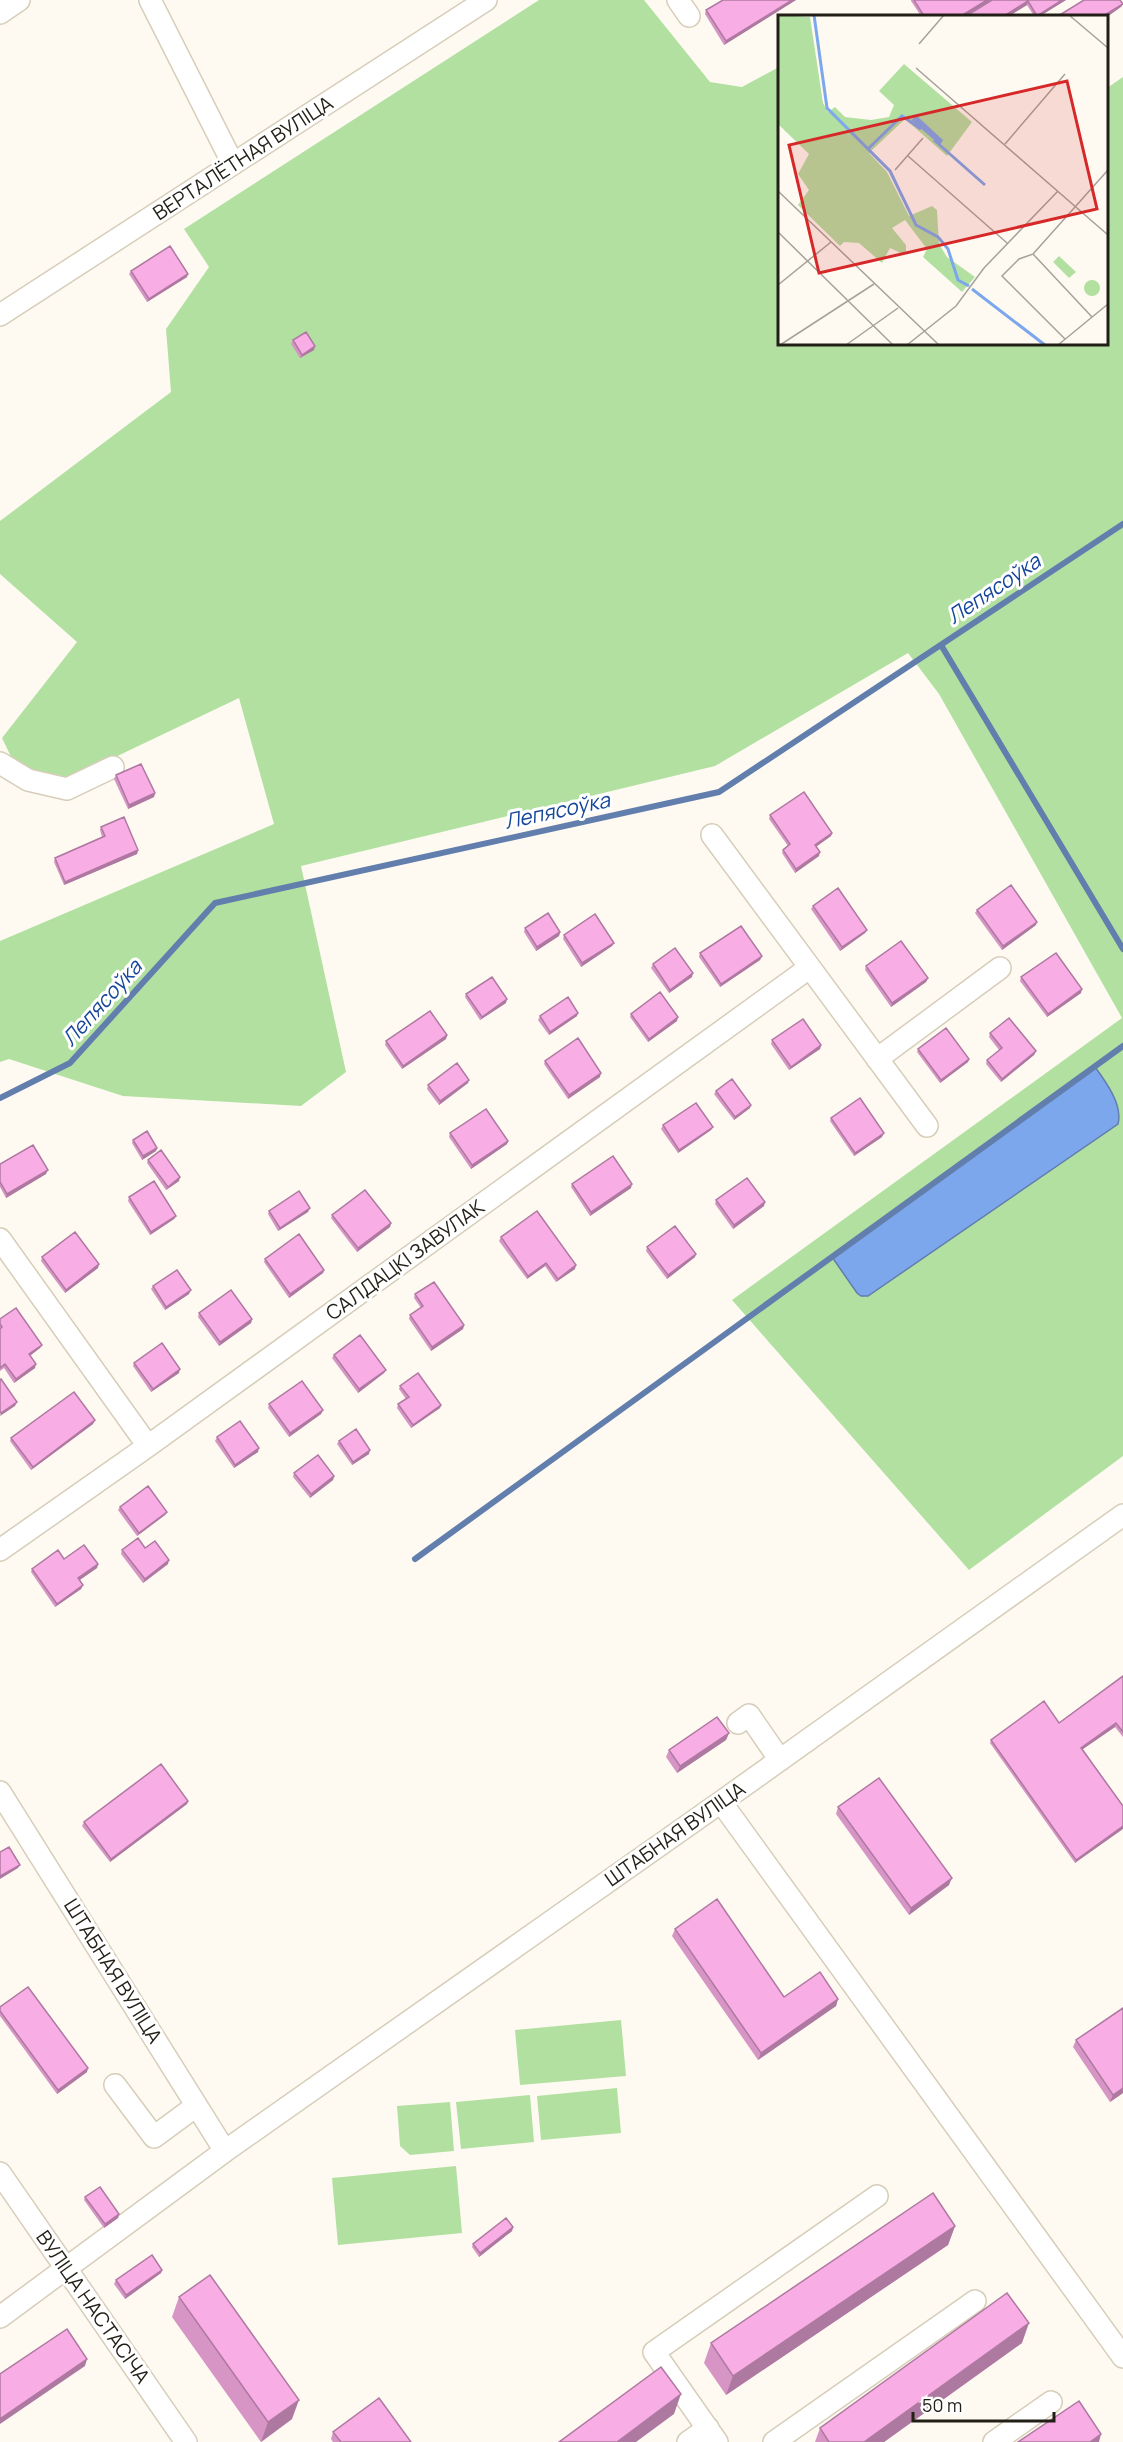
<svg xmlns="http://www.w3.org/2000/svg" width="1123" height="2442" font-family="Manrope,sans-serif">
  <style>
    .green { fill: #b2e0a1 }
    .water { fill: #7ca7ed; stroke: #617ead; stroke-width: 1.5 }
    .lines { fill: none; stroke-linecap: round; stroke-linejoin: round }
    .stream { stroke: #617ead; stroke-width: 6 }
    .minor-casing { stroke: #d7ceb9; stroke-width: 24 }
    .minor { stroke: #fff; stroke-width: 21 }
    .wall { fill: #d695c5 }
    .shaded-wall { fill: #ae79a0 }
    .building { fill: #f9ade5; stroke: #ae79a0; stroke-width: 1.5 }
    .labels { text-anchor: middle; stroke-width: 6; stroke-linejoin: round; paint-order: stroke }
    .street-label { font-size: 20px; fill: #221f17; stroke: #fff }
    .water-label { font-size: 21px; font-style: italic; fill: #154698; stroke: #fff }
    .inset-river { fill: none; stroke: #7ca7ed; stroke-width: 3 }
    .inset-road { fill: none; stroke: #a6a29a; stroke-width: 1.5 }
    .view { fill: #d62828; fill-opacity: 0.15; stroke: #d62828; stroke-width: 3 }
    .inset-edge { fill: none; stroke: #221f17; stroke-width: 3 }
  </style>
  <rect width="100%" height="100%" fill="#fefaf2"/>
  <path class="green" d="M539,0h105l66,82 32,5 37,-20 1,277h326l1,-256 16,-11v1379l-154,114 -237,-270 390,-282 -183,-324 -31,-41 -193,113 -414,100 45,206 -45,34 -178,-10 -114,-37 -9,3v-121l274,-117 -35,-126 -174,83 -49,-14 -14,-29 75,-96 -77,-68v-53l171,-129 -5,-63 43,-62 -25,-38z
    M621,2020l5,56 -106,9 -5,-55z
    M617,2088l4,45 -80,7 -4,-44z
    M530,2095l4,47 -73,7 -5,-47z
    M450,2102l4,49 -44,4 -10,-9 -3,-40z
    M456,2166l6,67 -124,12 -6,-67z"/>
  <path class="water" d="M1095,1067c11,15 28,38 23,57l-250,172h-7l-4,-3 -25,-36z"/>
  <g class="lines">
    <path class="stream" d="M941,645l182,304
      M0,1098l70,-35 145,-160 504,-111 404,-268
      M415,1559l708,-513"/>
    <defs>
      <path id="minor" d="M150,0l83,164
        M678,0l11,16
        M0,13l19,-13
        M0,315l486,-315
        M0,763l28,17 39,9 46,-22
        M712,835l215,291
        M877,1059l123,-91
        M0,1239l148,207
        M0,1550l148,-104 661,-478
        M738,1723l11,-8 31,45
        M0,1792l225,359
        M721,1802l402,555
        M115,2085l39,52 42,-31
        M0,2173l186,269
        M0,2317l225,-166 496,-349 402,-287
        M688,2442l20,-14
        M717,2442l-63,-90 223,-156
        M774,2442l201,-141
        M994,2442l57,-40"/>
    </defs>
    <use href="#minor" class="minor-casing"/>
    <use href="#minor" class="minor"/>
  </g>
  <path class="wall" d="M723,0h73l-72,45 -19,-31 1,-4z
    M911,0h80l-26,16h-44l-10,-15z
    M992,0h74l-26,16h-6l-7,-11 -18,11h-43z
    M131,271l56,6 -40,25 -18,-28z
    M293,340l21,10 -14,8 -9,-14z
    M116,775l39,18 -1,4 -26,12 -14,-30z
    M770,815l62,18 -1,3 -15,11 3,9 -24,17 -13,-20 1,-3 5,-4 -19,-27z
    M101,827l37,23 -1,4 -73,31 -10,-23 1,-4 47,-21 -2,-7z
    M813,906l54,24 -2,3 -25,18 -29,-42z
    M977,910l59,15 -34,25 -27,-37z
    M525,928l35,4 -1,4 -23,15 -12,-19z
    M564,935l50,8 -2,3 -31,21 -18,-28z
    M700,953l62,3 -2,4 -40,27 -21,-30z
    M653,964l39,13 -23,16 -18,-25z
    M866,966l62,12 -2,4 -35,25 -26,-37z
    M1021,977l60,16 -34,24 -27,-36z
    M466,994l40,9 -26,17 -15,-23z
    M631,1014l46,7 -29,21 -18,-25z
    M540,1016h37l-28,19 -11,-15z
    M990,1033l46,18 -2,4 -33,27 -15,-18 1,-4 12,-10 -10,-13z
    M447,1035l-1,4 -44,30 -17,-24 1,-4z
    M772,1040l49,5 -1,4 -31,21 -18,-26z
    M918,1049l51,10 -1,3 -28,21 -23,-31z
    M545,1061l55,16 -32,22 -24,-35z
    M468,1083l-29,22 -12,-16 1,-4z
    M716,1091l34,17 -16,12 -20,-26z
    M831,1118l51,19 -28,19 -24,-35z
    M663,1125l50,2 -2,3 -33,23 -17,-24z
    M450,1133l58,8 -1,3 -36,25 -22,-32z
    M133,1140l24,8 -1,3 -14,9 -10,-17z
    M148,1160l31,21 -13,9 -19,-27z
    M0,1164l46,10 -40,24 -6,-11z
    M572,1184l59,4 -41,28 -19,-29z
    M129,1197l47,19 -2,3 -24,16 -22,-34z
    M716,1200l48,6 -31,23 -18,-25z
    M269,1211l39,1 -30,19 -10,-17z
    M332,1215l59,8 -1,4 -33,25 -26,-34z
    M501,1237l74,32 -19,13 -11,-16 -18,13 -28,-38z
    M647,1247l48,10 -28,22 -21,-28z
    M42,1257l56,11 -33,25 -24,-32z
    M265,1259l59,11 -1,3 -34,25 -25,-36z
    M153,1286l36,8 -24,16 -14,-21z
    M415,1294l49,31 -1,4 -32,22 -22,-32 1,-4 11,-7 -7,-10z
    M199,1313l53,6 -1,4 -32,23 -21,-29z
    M0,1319l42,26 -2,3 -10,8 5,12 -21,15 -10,-15 -4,3z
    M334,1355l52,15 -2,3 -26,20 -26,-35z
    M134,1363l45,10 -28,19 -18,-26z
    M400,1386l41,19 -1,3 -29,20 -14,-20 1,-4 8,-5 -7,-10z
    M269,1404l54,6 -2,4 -32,23 -21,-29z
    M95,1420l-2,4 -62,46 -21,-29 1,-3z
    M217,1437l41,15 -24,16 -19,-27z
    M339,1441l30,13 -17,11 -15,-21z
    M294,1473l40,3 -1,4 -23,18 -17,-21z
    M120,1507l47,5 -2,3 -28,21 -19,-26z
    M145,1548l23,16 -25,19 -22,-29 1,-4z
    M64,1559l34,5 -1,4 -18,12 4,5 -2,4 -26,18 -24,-35 1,-3z
    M1123,1676v61l-8,-10 -32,22 40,57 -48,57 -85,-120 1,-3 68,-17z
    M729,1733l-3,7 -49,33 -11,-16 3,-7z
    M188,1801l-1,3 -77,58 -28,-36 2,-4z
    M838,1807l111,78 -40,30 -73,-101z
    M675,1929l109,68 54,2 -2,7 -78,54 -86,-124z
    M0,2007l87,65 -30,22 -57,-78z
    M1123,2008v85l-13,9 -37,-55 3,-7z
    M85,2197l34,17 -1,4 -14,10 -20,-28z
    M955,2226l-7,19 -222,150 -22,-32 7,-20z
    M513,2227l-1,4 -33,26 -7,-10 1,-3z
    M162,2270l-1,3 -36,26 -11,-15 2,-4z
    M179,2297l113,122 -31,23 -89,-125z
    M1022,2343l-138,99h-69l5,-14z
    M333,2432l78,10h-78l-2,-3z"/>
  <path class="shaded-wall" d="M792,0h4l-72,45 2,-4z
    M987,0h4l-26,16h-4z
    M1062,0h4l-26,16h-3z
    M1028,1l-1,4 -18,11h-5z
    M1123,4l-2,3 -14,10 -4,-1z
    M188,274l-1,3 -40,25 2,-3z
    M315,346l-1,4 -14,8 2,-3z
    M155,793l-1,4 -26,12 1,-4z
    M832,833l-1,3 -17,12 1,-3z
    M138,850l-1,4 -73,31 1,-3z
    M820,852l-1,4 -24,17 1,-4z
    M1037,922l-1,3 -34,25 1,-4z
    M867,930l-2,3 -25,18 2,-4z
    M560,932l-1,4 -23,15 1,-4z
    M614,943l-2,3 -31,21 1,-4z
    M762,956l-2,4 -40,27 1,-3z
    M693,973l-1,4 -23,16 1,-3z
    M928,978l-2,4 -35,25 1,-4z
    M1082,989l-1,4 -34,24 1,-3z
    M507,999l-1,4 -26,17 2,-3z
    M578,1013l-1,3 -28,19 1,-3z
    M678,1017l-1,4 -29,21 1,-3z
    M447,1035l-1,4 -44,30 1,-3z
    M821,1045l-1,4 -31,21 2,-3z
    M1036,1051l-2,4 -33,27 1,-3z
    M969,1059l-1,3 -28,21 1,-3z
    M601,1073l-1,4 -32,22 1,-4z
    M469,1080l-1,3 -29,22 1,-4z
    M751,1105l-1,3 -16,12 1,-3z
    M713,1127l-2,3 -33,23 1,-3z
    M884,1133l-2,4 -28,19 1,-3z
    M508,1141l-1,3 -36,25 1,-4z
    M157,1148l-1,3 -14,9 1,-4z
    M48,1170l-2,4 -40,24 1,-4z
    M180,1177l-1,4 -13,9 2,-3z
    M632,1184l-1,4 -41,28 1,-4z
    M765,1202l-1,4 -31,23 1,-4z
    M310,1208l-2,4 -30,19 2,-3z
    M176,1216l-2,3 -24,16 1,-3z
    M391,1223l-1,4 -33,25 1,-4z
    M696,1254l-1,3 -28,22 1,-4z
    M546,1263l-1,3 -18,13 1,-3z
    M99,1264l-1,4 -33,25 1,-3z
    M576,1265l-1,4 -19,13 2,-3z
    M324,1270l-1,3 -34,25 1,-4z
    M191,1290l-2,4 -24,16 1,-3z
    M252,1319l-1,4 -32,23 1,-4z
    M464,1325l-1,4 -32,22 1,-4z
    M42,1345l-2,3 -12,9 1,-3z
    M36,1364l-1,4 -21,15 2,-4z
    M180,1369l-1,4 -28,19 2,-3z
    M386,1370l-2,3 -26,20 1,-4z
    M17,1402l-2,4 -15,10 1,-3z
    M441,1405l-1,3 -29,20 2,-3z
    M323,1410l-2,4 -32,23 1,-4z
    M95,1420l-2,4 -62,46 2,-3z
    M259,1448l-1,4 -24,16 1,-3z
    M370,1450l-1,4 -17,11 1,-3z
    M334,1476l-1,4 -23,18 1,-4z
    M167,1512l-2,3 -28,21 2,-3z
    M169,1560l-1,4 -25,19 2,-4z
    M98,1564l-1,4 -20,14 1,-4z
    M83,1585l-2,4 -26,18 2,-3z
    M1116,1723l-1,4 -35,24 1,-3z
    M729,1733l-3,7 -49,33 3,-7z
    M188,1801l-1,3 -77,58 1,-3z
    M1123,1826v3l-48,34 1,-3z
    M20,1865l-2,3 -18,11v-3z
    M952,1878l-3,7 -40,30 2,-7z
    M838,1999l-2,7 -78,54 3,-7z
    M88,2068l-1,4 -30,22 1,-4z
    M1123,2088v5l-13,9 3,-7z
    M119,2214l-1,4 -14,10 1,-4z
    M955,2226l-7,19 -222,150 7,-19z
    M513,2227l-1,4 -33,26 1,-4z
    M162,2270l-1,3 -36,26 1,-4z
    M1029,2323l-7,20 -138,99h-20z
    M87,2359l-2,7 -85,58v-5z
    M681,2394l-7,20 -38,28h-19z
    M299,2400l-7,19 -31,23 7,-20z
    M1101,2434l-2,8h-9z"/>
  <path class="building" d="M723,0h69l-66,41 -20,-31z
    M914,0h73l-26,16h-37z
    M992,0h70l-25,16 -9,-15 -24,15h-38z
    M1084,0h36l3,4 -20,12h-45z
    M170,246l18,28 -39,25 -18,-28z
    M306,332l9,14 -13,9 -9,-15z
    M141,764l14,29 -26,12 -13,-30z
    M804,792l28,41 -17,12 5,7 -24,17 -13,-19 7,-6 -20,-29z
    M124,817l14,33 -73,32 -10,-24 50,-22 -4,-9z
    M1011,885l26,37 -34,24 -26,-36z
    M838,888l29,42 -25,17 -29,-41z
    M548,913l12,19 -23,15 -12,-19z
    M595,914l19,29 -32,20 -18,-28z
    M741,926l21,30 -41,28 -21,-31z
    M901,941l27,37 -36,25 -26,-37z
    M675,948l18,25 -23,17 -17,-26z
    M1056,953l26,36 -34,25 -27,-37z
    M492,977l15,22 -25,18 -16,-23z
    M660,992l18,25 -29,22 -18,-25z
    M568,997l10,16 -28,19 -10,-16z
    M430,1011l17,24 -44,31 -17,-25z
    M1009,1018l27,33 -34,28 -15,-19 15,-12 -12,-15z
    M803,1019l18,26 -30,22 -19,-27z
    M946,1028l23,31 -28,21 -23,-31z
    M578,1038l23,35 -32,22 -24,-34z
    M457,1063l12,17 -29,21 -12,-16z
    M732,1079l19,26 -16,12 -19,-26z
    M860,1098l24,35 -29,20 -24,-35z
    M696,1103l17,24 -34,23 -16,-25z
    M486,1109l22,32 -36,24 -22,-32z
    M147,1131l10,17 -14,8 -10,-16z
    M33,1145l15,25 -41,24 -7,-12v-18z
    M161,1150l19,27 -12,10 -20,-27z
    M613,1156l19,28 -41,28 -19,-28z
    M747,1178l18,24 -31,23 -18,-25z
    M154,1181l22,35 -25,16 -22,-35z
    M365,1190l26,33 -33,25 -26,-33z
    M299,1191l11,17 -30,20 -11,-17z
    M537,1211l39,54 -18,14 -12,-16 -18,13 -27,-39z
    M675,1226l21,28 -28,21 -21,-28z
    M75,1232l24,32 -33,26 -24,-33z
    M299,1234l25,36 -34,24 -25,-35z
    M177,1270l14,20 -25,17 -13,-21z
    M434,1282l30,43 -32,22 -22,-32 13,-9 -8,-12z
    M231,1290l21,29 -32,23 -21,-29z
    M16,1308l26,37 -13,9 7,10 -20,15 -11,-15 -5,4v-39l2,-2 -2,-3v-5z
    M360,1335l26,35 -27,19 -25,-34z
    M162,1343l18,26 -27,20 -19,-26z
    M418,1373l23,32 -28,20 -15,-21 11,-7 -9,-11z
    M1,1379l16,23 -16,11 -1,-2v-31z
    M302,1381l21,29 -33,23 -21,-29z
    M74,1392l21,28 -62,47 -22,-29z
    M240,1421l19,27 -24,17 -18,-28z
    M356,1429l14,21 -17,12 -14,-21z
    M318,1455l16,21 -23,18 -17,-21z
    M148,1486l19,26 -28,21 -19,-26z
    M138,1538l7,10 10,-7 14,19 -24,19 -23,-29z
    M84,1545l14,19 -20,14 5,7 -26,19 -25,-35 26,-19 6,9z
    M1123,1676v56l-7,-9 -35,25 42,58v20l-47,34 -85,-120 53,-39 15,22z
    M717,1717l12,16 -49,33 -11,-16z
    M161,1764l27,37 -77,58 -27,-37z
    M879,1778l73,100 -41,30 -73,-101z
    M9,1847l11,18 -20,11v-24z
    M717,1899l67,98 36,-25 18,27 -77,54 -86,-124z
    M28,1987l60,81 -30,22 -58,-79v-4z
    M1123,2008v80l-10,7 -37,-55z
    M100,2187l19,27 -14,10 -20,-27z
    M933,2193l22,33 -222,150 -22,-33z
    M506,2218l7,9 -33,26 -7,-9z
    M152,2255l10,15 -36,25 -10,-15z
    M210,2275l89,125 -31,22 -89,-125z
    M1007,2293l22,30 -165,119h-35l-9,-14z
    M67,2329l20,30 -87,60v-45z
    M661,2367l20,27 -64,48h-58z
    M379,2398l32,44h-70l-8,-10z
    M1079,2401l22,33 -11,8h-72z"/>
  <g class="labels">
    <g class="street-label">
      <text transform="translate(243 158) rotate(-33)" y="7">ВЕРТАЛЁТНАЯ ВУЛІЦА</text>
      <text transform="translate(405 1260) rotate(-36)" y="7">САЛДАЦКІ ЗАВУЛАК</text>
      <text transform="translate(675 1834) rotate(-35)" y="7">ШТАБНАЯ ВУЛІЦА</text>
      <text transform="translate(113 1971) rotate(58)" y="7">ШТАБНАЯ ВУЛІЦА</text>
      <text transform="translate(93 2307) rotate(55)" y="7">ВУЛІЦА НАСТАСІЧА</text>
    </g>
    <g class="water-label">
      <text transform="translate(994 589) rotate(-34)" y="7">Лепясоўка</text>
      <text transform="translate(557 811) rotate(-12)" y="7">Лепясоўка</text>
      <text transform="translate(102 1003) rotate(-48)" y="7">Лепясоўка</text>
    </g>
  </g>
  <g transform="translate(778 15)">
    <rect width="330" height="330" fill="#fefaf2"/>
    <path d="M0,0l32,2 13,86 5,9 7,-5 10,10 26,3 18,-3 5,-12 -15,-14 25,-27 68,58 -25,34 -42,-37 -36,34 18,19 22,44 23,-10 5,4 2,34 8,13 28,20 -13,15 -39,-35 4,-8 -22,-29 -13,8 14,17v6l-3,3 -13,-6 -8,15 -23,-20 -15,-1 -4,4 -42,-41 11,-15 -11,-16 11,-20 -31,-30zM281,241l17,16 -7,6 -16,-16zM306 273a8 8 0 1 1 16 0a8 8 0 1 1-16 0Z" fill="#b2e0a1"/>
    <path d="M139,101l26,24 -3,5 -29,-25z" fill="#7ca7ed"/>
    <path class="inset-river" d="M36,0l13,93 63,63 26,54 22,12 10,12 10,31 11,6M156,125l51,45M91,133l33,-32 19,13M194,274l73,56"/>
    <path class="inset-road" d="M291,0l39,33M141,29l25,-29M138,53l192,167M227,129l60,-70M130,141l99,87M117,155l28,-32M0,176l161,154M0,217l115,113M255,239l75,-84M0,270l53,-43M287,324l-63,-63 17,-17 14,-5 59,63M2,330l94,-61M68,330l52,-37M129,330l49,-39 28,-38 74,-77M280,330l50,-41"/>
    <path class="view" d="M289,66l30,128 -278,64 -30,-128z"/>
    <rect width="330" height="330" class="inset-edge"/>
  </g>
  <path d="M913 2412v9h141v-9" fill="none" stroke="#221f17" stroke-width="3"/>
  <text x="922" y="2412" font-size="18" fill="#221f17" stroke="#ffffff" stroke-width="4.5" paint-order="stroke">50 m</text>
</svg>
